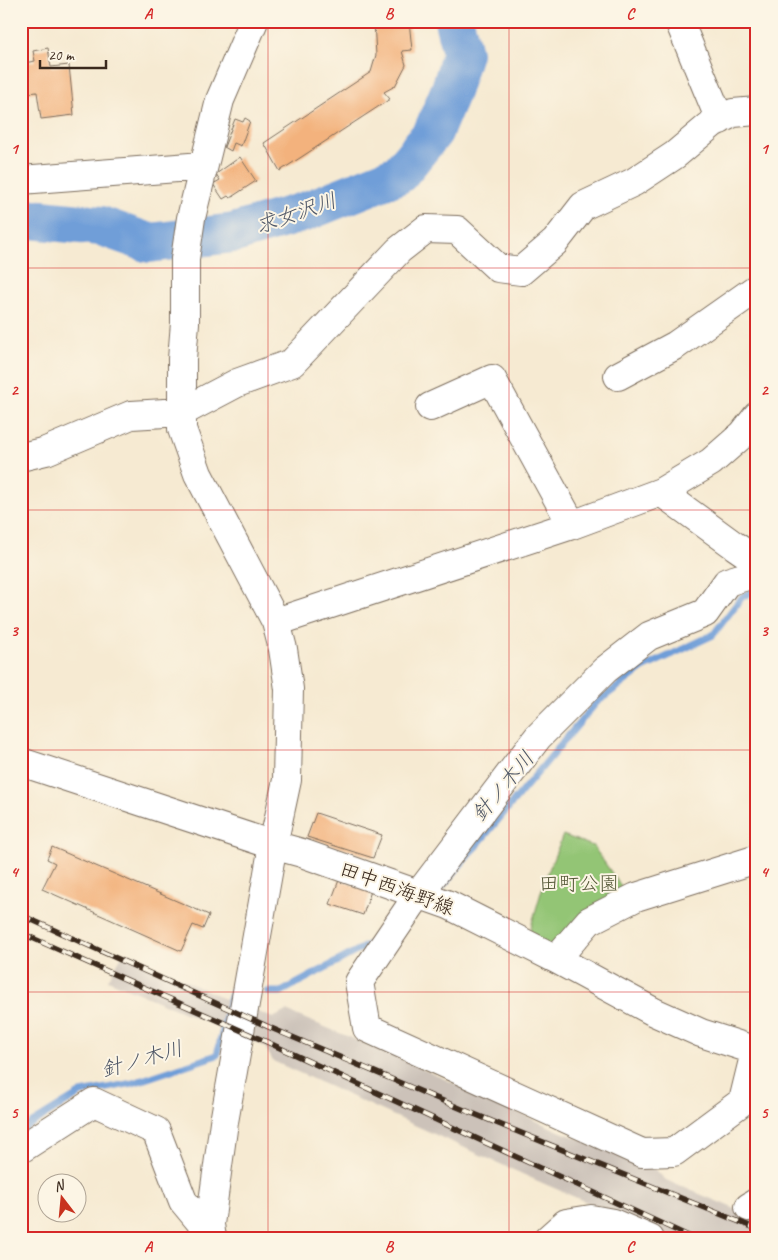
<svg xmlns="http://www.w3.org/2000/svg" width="778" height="1260" font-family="Caveat,'Klee One',sans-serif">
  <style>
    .industrial { fill: #ccc2b9 }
    .green { fill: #93c575; stroke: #67784a }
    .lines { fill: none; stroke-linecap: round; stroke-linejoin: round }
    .stream { stroke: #6f9ed8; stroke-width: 7 }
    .river { stroke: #6f9ed8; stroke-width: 40 }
    .building { fill: #f3b27d }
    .minor-casing { stroke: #7c6d5d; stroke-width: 30 }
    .minor { stroke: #fff; stroke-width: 28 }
    .rail-casing { stroke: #3b2a1e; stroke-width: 5.5 }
    .rail { stroke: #fcf5e5; stroke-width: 4; stroke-dasharray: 11; stroke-linecap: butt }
    .grid { fill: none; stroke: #d62828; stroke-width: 1; stroke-opacity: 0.55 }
    .labels { text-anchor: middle; stroke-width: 4; stroke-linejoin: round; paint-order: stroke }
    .park-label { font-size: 20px; fill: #555838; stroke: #fcf5e5 }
    .street-label { font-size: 20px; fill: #3b2a1e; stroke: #fcf5e5 }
    .water-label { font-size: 21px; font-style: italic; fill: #505868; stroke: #fcf5e5 }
    .neatline { fill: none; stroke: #d62828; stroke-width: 2 }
    .grid-label { font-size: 16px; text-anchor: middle; font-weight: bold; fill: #d62828 }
  </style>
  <rect width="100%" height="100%" fill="#fcf5e5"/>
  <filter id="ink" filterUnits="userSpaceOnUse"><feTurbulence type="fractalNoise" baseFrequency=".02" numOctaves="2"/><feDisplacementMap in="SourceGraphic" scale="10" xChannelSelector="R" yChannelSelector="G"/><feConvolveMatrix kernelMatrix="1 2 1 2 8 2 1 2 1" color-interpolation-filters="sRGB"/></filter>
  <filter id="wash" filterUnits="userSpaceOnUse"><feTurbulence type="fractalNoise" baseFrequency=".0096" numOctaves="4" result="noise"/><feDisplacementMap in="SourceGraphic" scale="20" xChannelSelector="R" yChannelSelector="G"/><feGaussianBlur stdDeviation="1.12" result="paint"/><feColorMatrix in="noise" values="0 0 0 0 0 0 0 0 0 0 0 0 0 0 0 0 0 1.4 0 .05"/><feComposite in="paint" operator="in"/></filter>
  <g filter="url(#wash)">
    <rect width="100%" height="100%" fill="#f6ead2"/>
    <path class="industrial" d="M124,952l99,46 50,20 13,-7 97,40 178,81 89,33 16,15 91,38v21h-85l-132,-57 -267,-121 -8,-14 -157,-67z
      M588,1231l31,8h-57z"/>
    <path class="green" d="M563,835l30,11 30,43 -66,62 -29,-14 16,-55z"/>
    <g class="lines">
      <path class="stream" d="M436,894l160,-191 47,-35 70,-33 29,-38 15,-8
        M268,992h13l94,-51
        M21,1130l60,-37 52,-10 84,-28 15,-64"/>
      <path class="river" d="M21,218l80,8 48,17 85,-10 73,-22 92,-37 34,-42 18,-43 11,-36 -8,-32"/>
    </g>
    <g id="blocks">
      <path class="building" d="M374,21h35l3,29 -10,1 4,14 -11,21 -11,6 6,7 -110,72 -16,-28 107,-71 5,-17z
        M48,48l3,19 18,-2 5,50 -33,4 -4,-27 -16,2v-41l3,10 11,-2 -2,-10z
        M245,118l5,3 -9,25 -7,-3 -3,8 -7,-4 11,-28 8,3z
        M240,157l16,24 -26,17 -2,-2 -5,3 -10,-15 7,-4 -4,-6z
        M316,813l66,22 -9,23 -66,-21z
        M52,847l157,68 -6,14 -10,-4 -12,26 -139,-62 13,-26 -8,-4z
        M339,880l32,11 -8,24 -33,-11z"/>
    </g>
  </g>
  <g filter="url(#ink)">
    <use href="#blocks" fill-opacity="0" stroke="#7c6d5d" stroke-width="1"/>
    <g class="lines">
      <defs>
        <path id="minor" d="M679,21l41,99
          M21,180l182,-14
          M618,376l58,-31 81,-57
          M430,407l62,-28 80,146
          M21,457l25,-6 85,-36 51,-3 55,-29 55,-20 107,-113 27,-21 31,1 41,38 23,3 34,-29 28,-36 51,-24 41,-27 38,-32 20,-10 24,-2
          M661,492l74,54 22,15
          M276,622l296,-97 89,-33 50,-30 32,-28 14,-18
          M21,762l252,83 29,8 147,52 107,54 98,53 47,21 56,18
          M556,959l33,-38 47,-24 121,-38
          M755,1052l-12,49 -69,51 -32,1 -275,-125 -8,-46 59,-87 120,-158 67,-67 44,-34 56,-23 22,-31 30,-9
          M21,1149l73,-47 62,29 27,70 29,35
          M749,1207l8,-5
          M212,1239l-2,-15 14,-102 49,-277 14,-65 2,-91 -6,-40 -7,-27 -78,-148 -16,-45v-70l3,-36v-64l6,-41 29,-118 34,-79
          M548,1239l18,-16 25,-4 22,4 37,16"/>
      </defs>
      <use href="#minor" class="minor-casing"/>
      <use href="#minor" class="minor"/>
      <defs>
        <path id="rail" d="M21,915l250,113 191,81 295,120
          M21,933l246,109 428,197"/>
      </defs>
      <use href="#rail" class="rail-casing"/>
      <use href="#rail" class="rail"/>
    </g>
  </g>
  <path class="grid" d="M268,21v1218M509,21v1218M21,268h736M21,510h736M21,750h736M21,992h736"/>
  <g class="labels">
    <g class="park-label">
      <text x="579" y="890">田町公園</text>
    </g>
    <g class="street-label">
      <text transform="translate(397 888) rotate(20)" y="7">田中西海野線</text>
    </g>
    <g class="water-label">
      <text transform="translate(296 213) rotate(-19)" y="7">求女沢川</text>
      <text transform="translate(503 786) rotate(-50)" y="7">針ノ木川</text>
      <text transform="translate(142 1059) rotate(-16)" y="7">針ノ木川</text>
    </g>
  </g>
  <rect width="778" height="1260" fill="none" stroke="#fcf5e5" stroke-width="55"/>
  <g transform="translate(62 1198) rotate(344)"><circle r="24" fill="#fcf5e5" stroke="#afa495"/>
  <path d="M0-4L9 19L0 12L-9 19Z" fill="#c8321e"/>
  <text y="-8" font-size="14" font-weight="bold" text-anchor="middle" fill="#3b2a1e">N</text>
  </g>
  <path d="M40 60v8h66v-8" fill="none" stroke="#3b2a1e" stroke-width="2.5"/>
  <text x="48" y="60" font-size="15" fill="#3b2a1e" stroke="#fcf5e5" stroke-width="4" paint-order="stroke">20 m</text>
  <rect x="28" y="28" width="722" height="1204" class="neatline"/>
  <g class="grid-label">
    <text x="148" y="19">A</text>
    <text x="389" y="19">B</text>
    <text x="630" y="19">C</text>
    <text x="14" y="154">1</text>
    <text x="764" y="154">1</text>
    <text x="14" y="395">2</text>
    <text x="764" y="395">2</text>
    <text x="14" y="636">3</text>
    <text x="764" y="636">3</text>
    <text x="14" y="877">4</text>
    <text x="764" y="877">4</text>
    <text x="14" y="1118">5</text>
    <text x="764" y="1118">5</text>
    <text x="148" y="1252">A</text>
    <text x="389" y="1252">B</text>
    <text x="630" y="1252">C</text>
  </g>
</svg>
